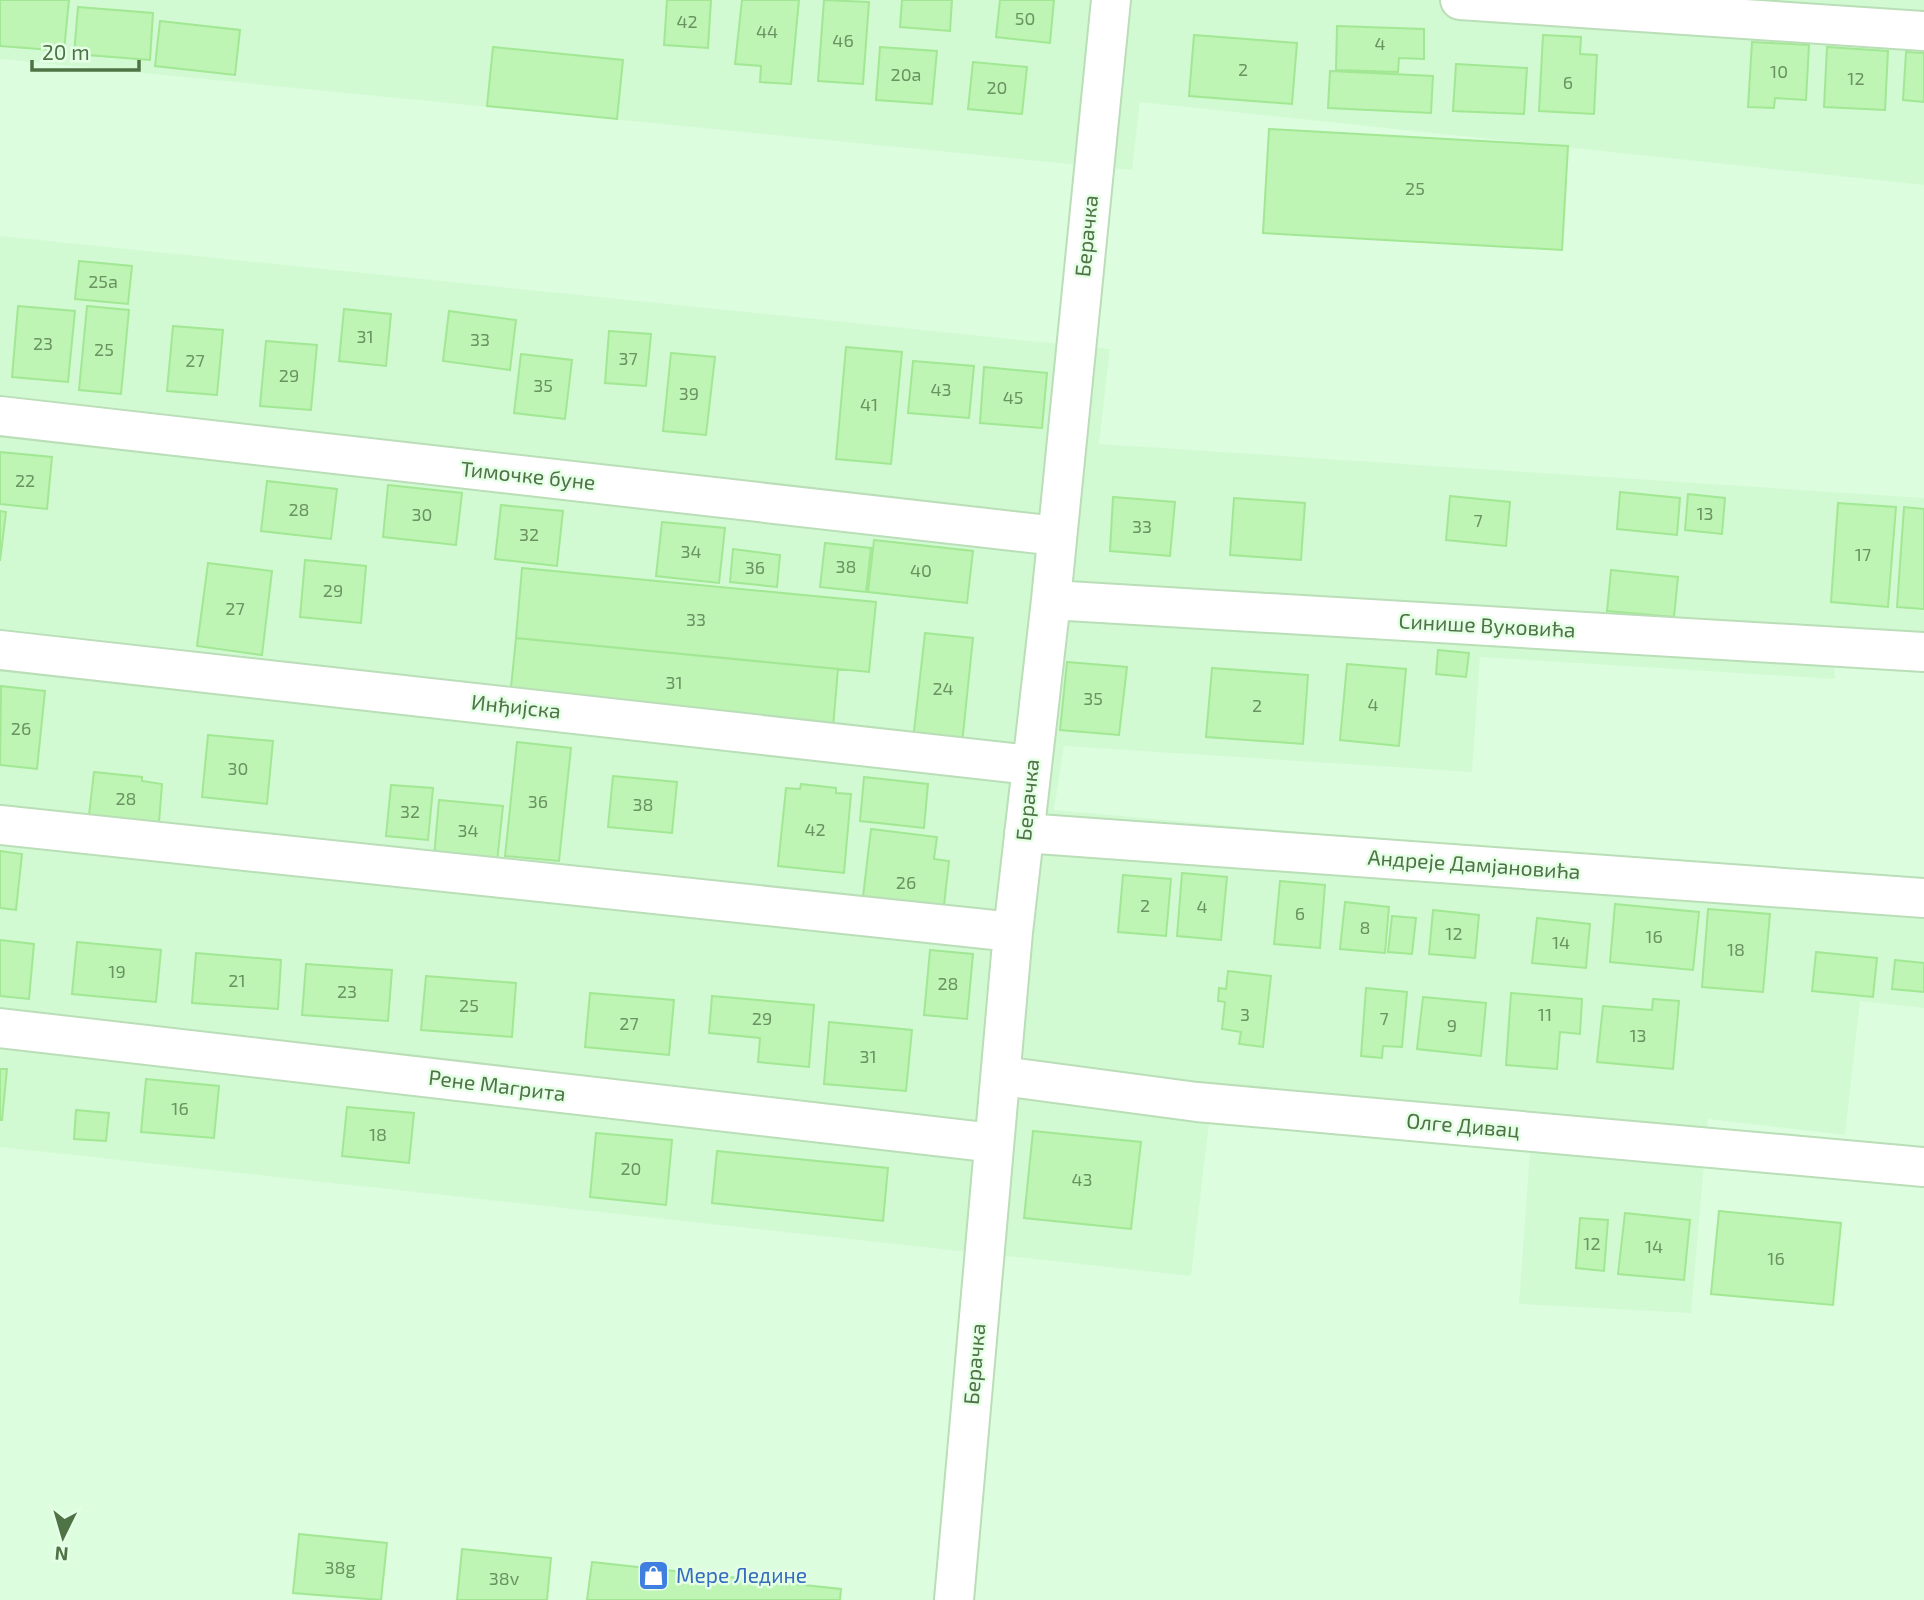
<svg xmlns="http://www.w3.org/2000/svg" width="1924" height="1600" font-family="'Exo 2',sans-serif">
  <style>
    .residential { fill: #d1fad2 }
    .building { fill: #bef4b4; stroke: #a2e793; stroke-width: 2 }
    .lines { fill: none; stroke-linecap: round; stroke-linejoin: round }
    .minor-casing { stroke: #badeb7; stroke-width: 42 }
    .minor { stroke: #fff; stroke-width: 38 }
    .labels { text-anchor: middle; stroke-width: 5; stroke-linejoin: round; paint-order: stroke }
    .number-label { font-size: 18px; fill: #6a9361 }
    .street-label { font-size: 21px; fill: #4e7345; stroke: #e4ffe6 }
    .shop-label { font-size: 21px; fill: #366cbe; stroke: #e4ffe6; text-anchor: start }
  </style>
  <rect width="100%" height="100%" fill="#ddfddf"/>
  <path class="residential" d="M0,0h1924v185l-784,-83 -8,68 -1132,-111z
    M0,236l1110,113 -11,95 825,54v142l-93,-8 4,47 -355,-22 -8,115 -408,-26 -10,64 870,78v120l-64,-7 -15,134 -137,-16 -17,194 -172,-9 11,-153 -320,-37 -19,162 -1191,-129z"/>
  <path class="building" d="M0,0h69l-5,51 -64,-5z
    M667,0h44l-3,48 -44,-3z
    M742,0h57l-8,84 -31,-2 1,-16 -26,-2z
    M824,0l45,2 -6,82 -45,-3z
    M902,0h50l-2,31 -50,-4z
    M1000,0h54l-4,43 -54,-6z
    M78,7l75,6 -3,47 -76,-6z
    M160,21l80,9 -5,45 -80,-9z
    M1337,26l87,3v30l-25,-1 -1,14 -62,-2z
    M1194,35l103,8 -5,61 -103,-8z
    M1543,35l38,2 -1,17 17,1 -3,59 -55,-3z
    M1752,42l57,3 -3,55 -31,-2 -1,10 -26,-1z
    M493,47l130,13 -6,59 -130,-13z
    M880,47l57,4 -5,53 -56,-4z
    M1827,47l61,4 -3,59 -61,-3z
    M1906,52l18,1v49l-21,-2z
    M973,62l54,5 -5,47 -54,-5z
    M1456,64l71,4 -3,46 -71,-3z
    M1330,71l103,5 -2,37 -103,-5z
    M1269,129l299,17 -6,104 -299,-17z
    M79,261l53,5 -4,38 -53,-5z
    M18,306l57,5 -7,71 -56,-5z
    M87,306l42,4 -8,84 -42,-4z
    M344,309l47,5 -5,52 -47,-5z
    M449,311l67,9 -6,50 -67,-9z
    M173,326l50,4 -6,65 -50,-4z
    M609,331l42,3 -5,52 -41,-3z
    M266,341l51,4 -6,65 -51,-4z
    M846,347l56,5 -11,112 -55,-5z
    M671,353l44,4 -9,78 -43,-4z
    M521,354l51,6 -7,59 -51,-6z
    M913,361l61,5 -5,52 -61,-5z
    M984,367l63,6 -5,55 -62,-5z
    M0,452l52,5 -5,52 -47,-5z
    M267,481l70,8 -6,50 -70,-8z
    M388,485l74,8 -6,52 -73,-8z
    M1620,492l60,6 -3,37 -60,-6z
    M1688,494l37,4 -3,36 -37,-4z
    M1450,496l60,6 -4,44 -60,-6z
    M1113,497l62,5 -5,54 -60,-5z
    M1234,498l71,5 -4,57 -71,-5z
    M1838,503l58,4 -8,100 -57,-5z
    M501,505l62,6 -6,55 -62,-7z
    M1904,507l20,2v100l-27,-2z
    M0,511l6,1 -6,49z
    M662,522l63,6 -6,55 -63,-7z
    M874,540l99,11 -6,52 -99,-11z
    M825,543l46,5 -5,44 -46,-5z
    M733,549l47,6 -3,32 -47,-5z
    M305,560l61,6 -5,57 -61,-6z
    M208,563l64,8 -10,84 -65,-9z
    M522,568l354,34 -7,70 -353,-34z
    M1611,570l67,7 -4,40 -67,-6z
    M925,633l48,5 -11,106 -49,-4z
    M516,638l322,31 -5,59 -323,-31z
    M1438,650l31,3 -3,24 -30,-3z
    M1067,662l60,5 -8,68 -59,-5z
    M1347,664l59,5 -7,77 -59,-6z
    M1212,668l96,7 -5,69 -97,-7z
    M1,686l44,5 -8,78 -37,-4z
    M208,735l65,6 -6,63 -65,-7z
    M517,742l54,6 -12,113 -54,-5z
    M94,772l48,5v4l20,3 -3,38 -70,-7z
    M613,776l64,6 -5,51 -64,-6z
    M864,777l64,7 -4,44 -64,-7z
    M801,784l35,4v5l15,1 -7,79 -66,-7 8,-78 14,1z
    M391,785l42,3 -5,52 -42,-4z
    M439,800l64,6 -6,56 -63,-5z
    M871,829l66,8 -3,22 15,2 -6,53 -81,-9z
    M0,851l22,3 -6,56 -16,-2z
    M1182,873l45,4 -6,63 -44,-4z
    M1123,875l48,4 -5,57 -48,-4z
    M1280,881l45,4 -5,63 -46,-4z
    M1345,902l44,5 -4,46 -45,-4z
    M1615,904l84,8 -6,58 -83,-8z
    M1708,909l62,5 -7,78 -61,-5z
    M1433,910l46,5 -4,43 -46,-4z
    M1392,916l24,2 -4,36 -24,-2z
    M1537,918l53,6 -4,44 -54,-5z
    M0,940l34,4 -5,55 -29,-3z
    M77,942l84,8 -5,52 -84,-8z
    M930,950l43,4 -6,65 -43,-4z
    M1816,952l61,6 -4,39 -61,-6z
    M196,953l85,7 -3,49 -86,-6z
    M1895,960l29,3v29l-32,-3z
    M306,964l86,6 -4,51 -86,-6z
    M1228,971l43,5 -8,71 -24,-3 2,-12 -19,-3 3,-27 -7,-1 1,-13 7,1z
    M426,976l90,7 -4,54 -91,-7z
    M1366,988l41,4 -5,55 -19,-1 -1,12 -21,-2z
    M590,993l84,7 -5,55 -84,-8z
    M1511,993l71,6 -2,35 -20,-2 -3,37 -51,-4z
    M712,996l102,9 -5,62 -51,-5 2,-24 -51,-5z
    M1423,997l63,6 -5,53 -64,-7z
    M1653,999l26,2 -6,68 -76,-7 6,-56 49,4z
    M829,1022l83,8 -6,61 -82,-7z
    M0,1069h7l-5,51h-2z
    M146,1079l73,7 -5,52 -73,-6z
    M347,1107l67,6 -5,50 -67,-7z
    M76,1110l33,3 -3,28 -32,-2z
    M1033,1131l108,11 -10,87 -107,-11z
    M596,1133l76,7 -6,65 -76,-8z
    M717,1151l171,17 -5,53 -171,-18z
    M1719,1211l122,12 -8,82 -122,-11z
    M1625,1213l65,7 -6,60 -66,-6z
    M1580,1218l28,2 -4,51 -28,-3z
    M299,1534l88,9 -6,57 -88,-7z
    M462,1549l89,9 -4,42h-90z
    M592,1562l249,27 -1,11h-253z"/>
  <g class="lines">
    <defs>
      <path id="minor" d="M1460,0l464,31
        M0,416l1057,120
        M1051,600l873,52
        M0,650l1031,115
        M0,825l1013,107
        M1024,833l900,65
        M0,1028l994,115
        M1002,1076l195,26 727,65
        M954,1600l59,-668 38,-332 60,-600"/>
    </defs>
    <use href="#minor" class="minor-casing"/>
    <use href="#minor" class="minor"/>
  </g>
  <defs>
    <symbol id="shop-square" viewBox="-11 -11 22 22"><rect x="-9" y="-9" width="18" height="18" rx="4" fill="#3f7fe0" stroke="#e4ffe6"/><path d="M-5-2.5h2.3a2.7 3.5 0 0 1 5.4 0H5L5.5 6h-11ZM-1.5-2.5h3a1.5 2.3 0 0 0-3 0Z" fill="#fff"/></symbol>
  </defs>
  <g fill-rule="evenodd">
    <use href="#shop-square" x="636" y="1558" width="35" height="35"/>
  </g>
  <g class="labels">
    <g class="number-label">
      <text x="1025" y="25">50</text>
      <text x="687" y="28">42</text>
      <text x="767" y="38">44</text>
      <text x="843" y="47">46</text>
      <text x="1380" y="50">4</text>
      <text x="1243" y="76">2</text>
      <text x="1779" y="78">10</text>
      <text x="906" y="81">20a</text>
      <text x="1856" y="85">12</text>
      <text x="1568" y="89">6</text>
      <text x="997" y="94">20</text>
      <text x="1415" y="195">25</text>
      <text x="103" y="288">25a</text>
      <text x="365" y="343">31</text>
      <text x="480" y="346">33</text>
      <text x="43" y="350">23</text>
      <text x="104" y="356">25</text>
      <text x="628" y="365">37</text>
      <text x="195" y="367">27</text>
      <text x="289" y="382">29</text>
      <text x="543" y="392">35</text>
      <text x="941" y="396">43</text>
      <text x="689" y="400">39</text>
      <text x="1013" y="404">45</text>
      <text x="869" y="411">41</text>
      <text x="25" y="487">22</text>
      <text x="299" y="516">28</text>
      <text x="1705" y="520">13</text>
      <text x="422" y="521">30</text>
      <text x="1478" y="527">7</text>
      <text x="1142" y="533">33</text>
      <text x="529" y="541">32</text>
      <text x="691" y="558">34</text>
      <text x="1863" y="561">17</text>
      <text x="846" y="573">38</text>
      <text x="755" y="574">36</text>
      <text x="921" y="577">40</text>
      <text x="333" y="597">29</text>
      <text x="235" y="615">27</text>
      <text x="696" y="626">33</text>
      <text x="674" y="689">31</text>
      <text x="943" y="695">24</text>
      <text x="1093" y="705">35</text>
      <text x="1373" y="711">4</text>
      <text x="1257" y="712">2</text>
      <text x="21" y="735">26</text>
      <text x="238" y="775">30</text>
      <text x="126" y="805">28</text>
      <text x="538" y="808">36</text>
      <text x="643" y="811">38</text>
      <text x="410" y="818">32</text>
      <text x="815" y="836">42</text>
      <text x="468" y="837">34</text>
      <text x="906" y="889">26</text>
      <text x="1145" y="912">2</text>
      <text x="1202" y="913">4</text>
      <text x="1300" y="920">6</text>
      <text x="1365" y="934">8</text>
      <text x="1454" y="940">12</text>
      <text x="1654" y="943">16</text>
      <text x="1561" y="949">14</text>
      <text x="1736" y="956">18</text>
      <text x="117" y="978">19</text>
      <text x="237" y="987">21</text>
      <text x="948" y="990">28</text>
      <text x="347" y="998">23</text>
      <text x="469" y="1012">25</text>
      <text x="1245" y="1021">3</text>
      <text x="1545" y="1021">11</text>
      <text x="762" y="1025">29</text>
      <text x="1384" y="1025">7</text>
      <text x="629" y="1030">27</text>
      <text x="1452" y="1032">9</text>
      <text x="1638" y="1042">13</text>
      <text x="868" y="1063">31</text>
      <text x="180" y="1115">16</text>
      <text x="378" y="1141">18</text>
      <text x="631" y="1175">20</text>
      <text x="1082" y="1186">43</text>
      <text x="1592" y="1250">12</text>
      <text x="1654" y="1253">14</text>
      <text x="1776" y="1265">16</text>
      <text x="340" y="1574">38g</text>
      <text x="504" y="1585">38v</text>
    </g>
    <g class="street-label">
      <text transform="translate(1087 236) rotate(-84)" y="7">Берачка</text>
      <text transform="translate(528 476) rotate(6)" y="7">Тимочке буне</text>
      <text transform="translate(1487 626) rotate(3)" y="7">Синише Вуковића</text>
      <text transform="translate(516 707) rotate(6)" y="7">Инђијска</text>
      <text transform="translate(1028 800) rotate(-84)" y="7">Берачка</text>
      <text transform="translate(1474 865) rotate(4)" y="7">Андреје Дамјановића</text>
      <text transform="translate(497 1086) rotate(7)" y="7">Рене Магрита</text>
      <text transform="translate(1463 1126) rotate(5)" y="7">Олге Дивац</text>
      <text transform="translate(975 1364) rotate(-85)" y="7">Берачка</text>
    </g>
    <g class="shop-label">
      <text x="676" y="1583">Мере Ледине</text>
    </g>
  </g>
  <g transform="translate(63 1537) rotate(185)" stroke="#e4ffe6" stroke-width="5" paint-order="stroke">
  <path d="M0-5L12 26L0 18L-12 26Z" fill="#4e7345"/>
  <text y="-10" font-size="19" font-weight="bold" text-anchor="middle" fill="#4e7345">N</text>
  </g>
  <path d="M32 60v10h107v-10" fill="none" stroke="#4e7345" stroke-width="3.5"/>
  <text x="42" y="60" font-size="21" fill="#4e7345" stroke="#e4ffe6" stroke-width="5" paint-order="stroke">20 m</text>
</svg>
